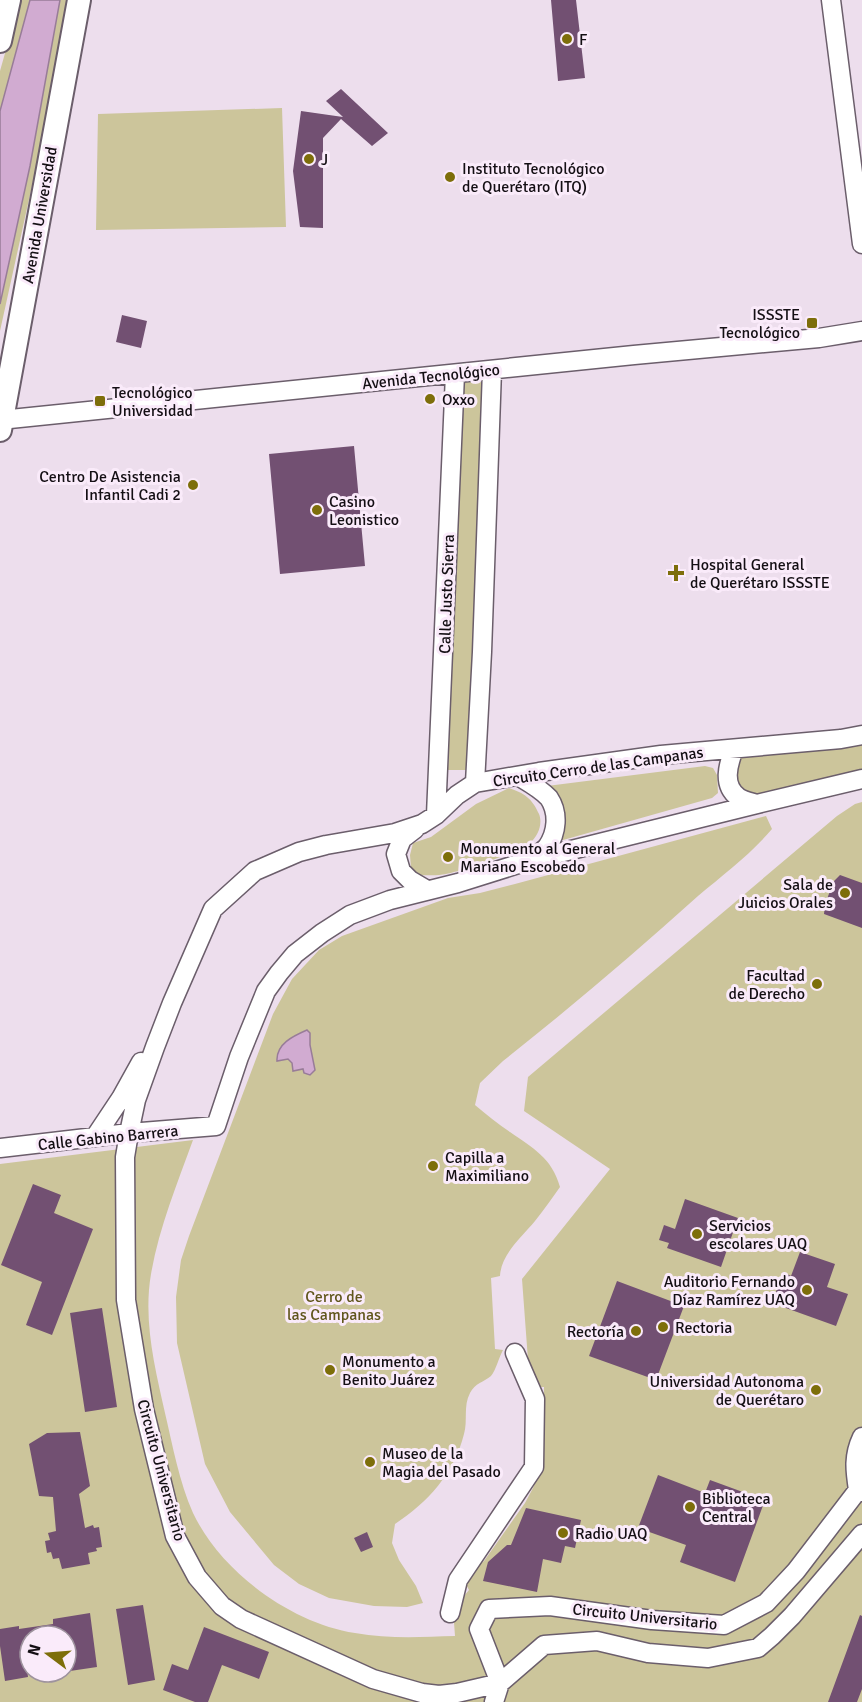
<svg xmlns="http://www.w3.org/2000/svg" width="862" height="1702" font-family="Signika,sans-serif">
  <style>
    .green { fill: #ccc59b; fill-rule: evenodd }
    .water { fill: #d1abd1; stroke: #987c98; stroke-width: 1.5 }
    .building { fill: #725072 }
    .lines { fill: none; stroke-linecap: round; stroke-linejoin: round }
    .minor-casing { stroke: #6b5e6b; stroke-width: 21 }
    .major-casing { stroke: #6b5e6b; stroke-width: 26 }
    .minor { stroke: #fff; stroke-width: 18 }
    .major { stroke: #fff; stroke-width: 22 }
    .poi-dot { fill: #7d6e0a; stroke: #faebfa; stroke-width: 2 }
    .labels { text-anchor: middle; stroke-width: 6; stroke-linejoin: round; paint-order: stroke }
    .poi-label { font-size: 16px; fill: #140f14; stroke: #faebfa; text-anchor: start }
    .street-label { font-size: 16px; fill: #140f14; stroke: #faebfa }
    .park-label { font-size: 16px; fill: #60561c; stroke: #faebfa }
  </style>
  <rect width="100%" height="100%" fill="#eddeed"/>
  <path class="green" d="M20,0h50l-18,95 -52,236v-260z
    M282,108l4,119 -190,3 2,-116z
    M460,377l26,1 -12,392h-26z
    M862,735v44l-123,19 -5,-49z
    M705,766l8,2 4,7 1,18 -6,5 -156,44c4,-23 13,-39 -9,-56z
    M509,788c15,5 23,10 30,26 4,10 -1,22 -9,29 -10,9 -69,28 -84,31 -9,2 -19,1 -28,1l-7,-7 -1,-13 3,-12 18,-6 45,-33z
    M862,802v900h-862v-538l193,-24c-16,44 -34,88 -42,134 -8,47 4,94 14,139 8,34 14,68 28,100 28,59 98,110 162,120 33,6 66,4 100,3l-2,-27 16,-19 -6,-11 4,-5 17,-13 41,-58 8,-15 8,-21 2,-9 1,-71h-14l-8,-108 88,-110 -86,-58 4,-34 309,-261 18,-12zM30,1636h36v36h-36z
    M766,816l6,13c-21,25 -49,46 -74,67 -63,57 -128,112 -195,165l-23,22 -5,22c11,9 23,19 35,27 23,16 42,26 50,55 -8,11 -16,23 -25,34 -14,17 -34,33 -35,55l-9,2 4,71 8,1c-4,7 -7,20 -12,26 -7,6 -16,7 -21,17 -7,13 -2,28 -6,41 -10,40 -36,68 -69,90l-3,19 7,17 17,26 7,17 -16,4 -33,-1 -45,-8 -30,-14 -25,-19 -44,-53 -25,-48 -28,-121 -1,-46 5,-37 8,-24 84,-222 19,-35 27,-29 23,-14 106,-38 32,-5 35,-9z"/>
  <path class="water" d="M30,0h30l-30,166 -30,138v-193z
    M307,1030l3,3v12l5,25 -5,5 -6,-2 -1,-4 -10,2 -1,-8 -4,-4 -11,2c-1,-17 16,-25 30,-31z"/>
  <path class="building" d="M551,0h25l9,78 -27,3z
    M341,89l47,44 -16,13 -31,-27 -18,19v90l-23,-1 -7,-56 8,-60 42,6 -17,-16z
    M122,315l25,6 -6,27 -25,-6z
    M354,446l11,120 -85,8 -11,-120z
    M840,875l22,8v45l-38,-14 1,-10 9,-23z
    M33,1184l28,11 -7,18 39,16 -41,106 -26,-10 16,-43 -41,-17z
    M685,1199l53,19 -17,49 -54,-19 2,-5 -10,-3 5,-15 11,4z
    M800,1252l35,12 -8,23 21,7 -12,32 -64,-23 11,-31 8,4z
    M617,1281l67,25 -28,74 -67,-24z
    M102,1308l15,99 -32,5 -15,-99z
    M80,1432l10,54 -11,8 6,34 8,-3 1,3 5,-1 3,20 -6,1 1,3 -9,2 2,11 -28,5 -3,-11 -6,1 -2,-7 -4,1 -2,-12 5,-1 -2,-7 8,-2 -3,-34 -14,-1 -10,-52 18,-11z
    M658,1475l47,18 5,-13 55,20 -30,82 -55,-20 6,-17 -48,-17z
    M526,1508l55,12 -6,28 -10,-2 -4,17 -18,-4 -6,33 -54,-11 5,-19 19,-17h4z
    M367,1532l6,15 -12,5 -7,-14z
    M143,1605l12,75 -27,5 -12,-76z
    M90,1613l7,54 -27,4 -2,-8h-2v-27h-36v32l-3,1 1,8 -23,4 -5,-35v-17l19,-3v3l34,-5v-5z
    M860,1615l2,1v73l-5,13h-29z
    M204,1627l65,25 -10,27 -37,-14 -14,37h-13l-32,-12 9,-26 16,6z"/>
  <g class="lines">
    <defs>
      <path id="minor" d="M831,0l31,244
        M0,420l634,-65 185,-17 43,-7
        M862,735l-21,4 -180,16 -122,17 -64,11 -18,12 -21,20 -14,9 -27,9 -69,12 -27,7 -44,19 -42,38 -41,94 -17,44 -19,53 -7,33 -4,24 1,143 18,109 31,127 22,41 25,29 19,13 132,60 49,14 17,2 18,-2 43,-10 44,-38 53,-4 51,12 60,5 50,-10 14,-12 20,-20 70,-82
        M734,749c-6,16 -12,36 4,48 5,4 13,5 19,7
        M518,776c10,6 23,13 31,22 10,15 8,35 -2,49 -4,4 -10,8 -15,12
        M475,783l7,-131 10,-282
        M436,815l19,-441
        M415,829l-13,10 -6,15 5,17 9,9 17,10
        M95,1137l26,-39 20,-36
        M0,1148l129,-15 87,-7 23,-69 27,-66 13,-18 16,-19 27,-21 28,-18 40,-15 68,-17 73,-23 226,-56 105,-25
        M862,1437c-9,19 -7,33 -4,53l4,2
        M450,1613l8,-33 76,-113 1,-68 -20,-46
        M494,1702l6,-19 -21,-54 10,-20 61,-3 102,14 72,5 42,-22 30,-32 62,-81"/>
      <path id="major" d="M0,41l9,-41
        M0,430l79,-430"/>
    </defs>
    <use href="#minor" class="minor-casing"/>
    <use href="#major" class="major-casing"/>
    <use href="#minor" class="minor"/>
    <use href="#major" class="major"/>
  </g>
  <g class="poi-dot">
    <circle cx="567" cy="39" r="6"/>
    <circle cx="309" cy="159" r="6"/>
    <circle cx="450" cy="177" r="6"/>
    <rect x="806" y="317" width="12" height="12" rx="3"/>
    <circle cx="430" cy="399" r="6"/>
    <rect x="94" y="395" width="12" height="12" rx="3"/>
    <circle cx="193" cy="485" r="6"/>
    <circle cx="317" cy="510" r="6"/>
    <path d="M673 564h6v6h6v6h-6v6h-6v-6h-6v-6h6z"/>
    <circle cx="448" cy="857" r="6"/>
    <circle cx="845" cy="893" r="6"/>
    <circle cx="817" cy="984" r="6"/>
    <circle cx="433" cy="1166" r="6"/>
    <circle cx="697" cy="1234" r="6"/>
    <circle cx="807" cy="1290" r="6"/>
    <circle cx="663" cy="1327" r="6"/>
    <circle cx="636" cy="1331" r="6"/>
    <circle cx="330" cy="1370" r="6"/>
    <circle cx="816" cy="1390" r="6"/>
    <circle cx="370" cy="1462" r="6"/>
    <circle cx="690" cy="1507" r="6"/>
    <circle cx="563" cy="1533" r="6"/>
  </g>
  <g class="labels">
    <g class="poi-label">
      <text x="579" y="45">F</text>
      <text x="321" y="165">J</text>
      <text x="462" y="174">Instituto Tecnológico<tspan x="462" dy="18">de Querétaro (ITQ)</tspan></text>
      <text x="800" y="320" text-anchor="end">ISSSTE<tspan x="800" dy="18">Tecnológico</tspan></text>
      <text x="112" y="398">Tecnológico<tspan x="112" dy="18">Universidad</tspan></text>
      <text x="442" y="405">Oxxo</text>
      <text x="181" y="482" text-anchor="end">Centro De Asistencia<tspan x="181" dy="18">Infantil Cadi 2</tspan></text>
      <text x="329" y="507">Casino<tspan x="329" dy="18">Leonistico</tspan></text>
      <text x="690" y="570">Hospital General<tspan x="690" dy="18">de Querétaro ISSSTE</tspan></text>
      <text x="460" y="854">Monumento al General<tspan x="460" dy="18">Mariano Escobedo</tspan></text>
      <text x="833" y="890" text-anchor="end">Sala de<tspan x="833" dy="18">Juicios Orales</tspan></text>
      <text x="805" y="981" text-anchor="end">Facultad<tspan x="805" dy="18">de Derecho</tspan></text>
      <text x="445" y="1163">Capilla a<tspan x="445" dy="18">Maximiliano</tspan></text>
      <text x="709" y="1231">Servicios<tspan x="709" dy="18">escolares UAQ</tspan></text>
      <text x="795" y="1287" text-anchor="end">Auditorio Fernando<tspan x="795" dy="18">Díaz Ramírez UAQ</tspan></text>
      <text x="675" y="1333">Rectoria</text>
      <text x="624" y="1337" text-anchor="end">Rectoría</text>
      <text x="342" y="1367">Monumento a<tspan x="342" dy="18">Benito Juárez</tspan></text>
      <text x="804" y="1387" text-anchor="end">Universidad Autonoma<tspan x="804" dy="18">de Querétaro</tspan></text>
      <text x="382" y="1459">Museo de la<tspan x="382" dy="18">Magia del Pasado</tspan></text>
      <text x="702" y="1504">Biblioteca<tspan x="702" dy="18">Central</tspan></text>
      <text x="575" y="1539">Radio UAQ</text>
    </g>
    <g class="street-label">
      <text transform="translate(39 215) rotate(-80)" y="6">Avenida Universidad</text>
      <text transform="translate(431 376) rotate(-6)" y="6">Avenida Tecnológico</text>
      <text transform="translate(446 594) rotate(-88)" y="6">Calle Justo Sierra</text>
      <text transform="translate(598 766) rotate(-8)" y="6">Circuito Cerro de las Campanas</text>
      <text transform="translate(108 1137) rotate(-6)" y="6">Calle Gabino Barrera</text>
      <text transform="translate(162 1470) rotate(75)" y="6">Circuito Universitario</text>
      <text transform="translate(645 1616) rotate(6)" y="6">Circuito Universitario</text>
    </g>
    <g class="park-label">
      <text x="334" y="1302">Cerro de<tspan x="334" dy="18">las Campanas</tspan></text>
    </g>
  </g>
  <g transform="translate(48 1654) rotate(286)"><circle r="28" fill="#faebfa" stroke="#9e939e" stroke-width="1.5"/>
  <path d="M0-4.5L10 22L0 15L-10 22Z" fill="#7d6e0a"/>
  <text y="-9" font-size="16" font-weight="bold" text-anchor="middle" fill="#140f14">N</text>
  </g>
</svg>
